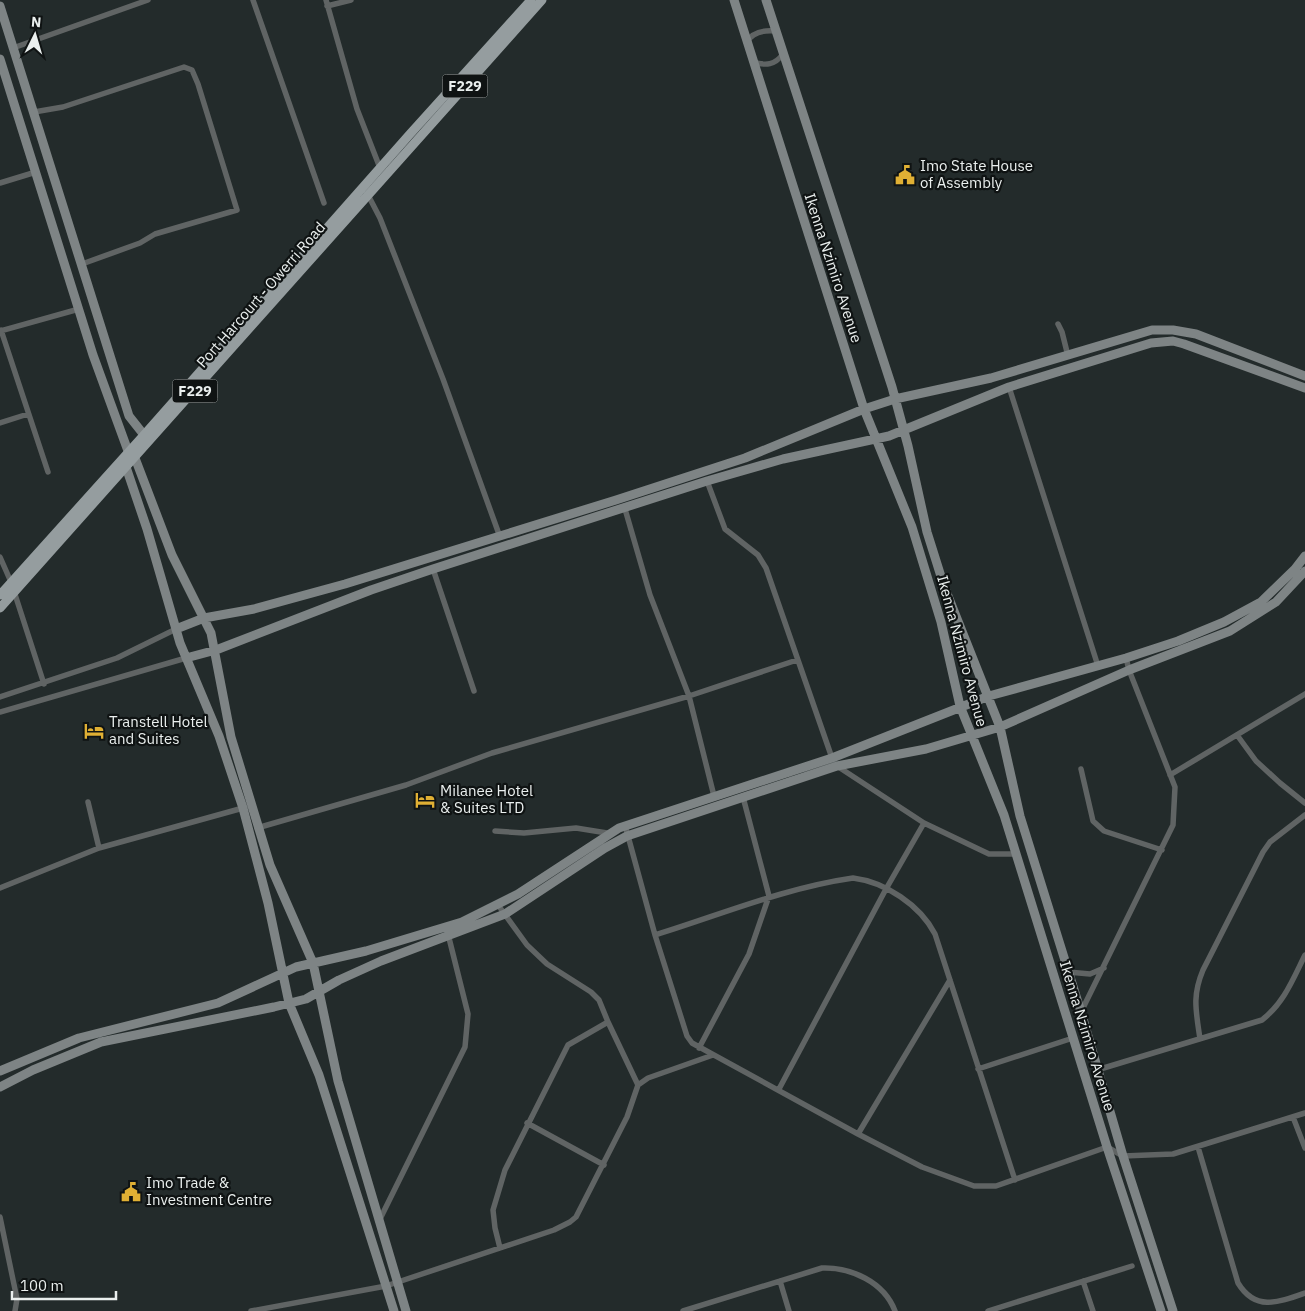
<svg xmlns="http://www.w3.org/2000/svg" width="1305" height="1311" font-family="'IBM Plex Sans',sans-serif">
  <style>
    .lines { fill: none; stroke-linecap: round; stroke-linejoin: round }
    .street { stroke: #606464; stroke-width: 5.5 }
    .secondary { stroke: #7e8485; stroke-width: 9 }
    .primary { stroke: #959d9f; stroke-width: 9 }
    .labels { text-anchor: middle; stroke-width: 4.5; stroke-linejoin: round; paint-order: stroke }
    .shield { fill: #0f1313; stroke: #a8adac; stroke-width: 1 }
    .shield-label { font-size: 14px; font-weight: bold; fill: #eaefee }
    .poi-label { font-size: 15px; fill: #eaefee; stroke: #0f1313; text-anchor: start }
    .street-label { font-size: 15px; fill: #eaefee; stroke: #0f1313 }
  </style>
  <rect width="100%" height="100%" fill="#232b2b"/>
  <g class="lines">
    <path class="street" d="M253,0l71,203
      M326,0l31,109 23,59
      M327,6l24,-6
      M747,42c6,-11 18,-12 29,-11
      M13,48l135,-48
      M753,62c13,4 22,3 30,-8
      M34,112l29,-5 121,-40 8,3 6,14 39,126 -82,24 -15,9 -58,21
      M0,183l36,-11
      M368,195l12,23 63,161 57,158
      M1058,324l4,8 6,24
      M1,330l47,142
      M0,331l79,-22
      M1009,387l89,279
      M0,423l28,-9
      M707,481l18,48 33,26 8,13 66,190
      M625,509l25,86 39,101 25,100
      M0,557l11,25 33,102
      M433,569l41,122
      M0,697l117,-39 59,-29
      M0,712l186,-54
      M1237,735l19,26 24,22 25,20
      M837,766l87,57 65,31h27
      M1081,769l12,52 11,10 58,19
      M1170,775l135,-81
      M88,802l11,46
      M625,825l30,110 32,101 5,7 166,91 64,33 52,19h22l111,-39 16,9 50,-2 132,-41
      M257,828l149,-43 86,-32 197,-57 108,-36
      M495,831l29,2 52,-5 31,5
      M0,888l99,-40 144,-40
      M498,905l29,40 20,19 44,28 8,8 9,22
      M655,935c65,-20 129,-47 198,-57 32,4 67,27 82,56l80,246
      M1068,972l22,2 14,-6
      M1081,1012l92,-187 2,-38 -46,-117 -3,-12
      M1200,1039c-4,-28 -8,-43 3,-69l60,-118 7,-10 35,-27
      M699,1048l50,-94 20,-58 -26,-99
      M978,1069l95,-31
      M1097,1070l165,-50c22,-17 31,-41 43,-65
      M779,1089l107,-200 38,-66
      M1293,1117l12,31
      M527,1123l77,42
      M858,1134l92,-154
      M1198,1147l40,136c17,28 39,20 67,10
      M0,1217l17,82 -2,12
      M380,1219l85,-172 3,-33 -20,-80
      M500,1248l-5,-20 -2,-18 12,-40 63,-125 40,-23 30,63
      M780,1281l9,30
      M1083,1281l10,30
      M251,1311l135,-25 168,-56 16,-8 6,-5 51,-100 11,-32 10,-7 65,-23
      M683,1311l139,-43c29,-1 62,14 73,43
      M988,1311l144,-45"/>
    <path class="secondary" d="M734,0l130,409 48,118 29,95 19,84 44,109 103,332 54,164
      M766,0l126,387 16,59 19,86 17,54 56,141 20,89 61,196 42,144 50,155
      M0,6l129,410 15,19
      M0,59l93,296 35,96
      M135,458l37,97 39,78 20,104 39,128 43,98 25,118 68,230
      M126,467l21,62 33,114 39,93 24,72 25,95 21,100 30,72 75,236
      M176,629l28,-11 50,-9 91,-25 271,-84 129,-42 119,-49 31,-10 96,-21 161,-48h21l23,4 109,42
      M186,658l30,-8 155,-60 62,-21 274,-88 76,-22 106,-23 120,-49 142,-44 22,-2 11,3 121,44
      M0,1071l79,-33 139,-35 78,-36 70,-16 96,-29 56,-28 101,-66 213,-70 157,-62 137,-38 52,-17 46,-19 37,-20 34,-33 10,-13
      M0,1087l33,-17 68,-28 173,-35 32,-8 33,-19 42,-19 124,-47 100,-66 22,-12 210,-70 89,-17 74,-22 129,-57 101,-39 46,-29 29,-31"/>
    <path class="primary" d="M0,595l144,-160 266,-301 121,-134
      M0,608l542,-608"/>
  </g>
  <defs>
    <symbol id="civic-bare" viewBox="-9 -9 18 18"><path d="M-.6-6.5H3V-4.5H.6V-3L4-1V1h2V6H-6V1h2V-1L-.6-3ZM-1.2 2.5V6h2.4V2.5Z" fill="#e0b034" stroke="#0f1313" stroke-width="2.5" paint-order="stroke"/></symbol>
    <symbol id="hotel-bare" viewBox="-9 -9 18 18"><path d="M-6-4.5h1.5V1H6V5H4.5V3h-9V5H-6ZM-4 0a1.8 1.8 0 1 1 3.6 0ZM.5 0V-2.5h3Q6-2.5 6 0Z" fill="#e0b034" stroke="#0f1313" stroke-width="2.5" paint-order="stroke"/></symbol>
  </defs>
  <g fill-rule="evenodd">
    <use href="#civic-bare" x="891" y="161" width="28" height="28"/>
    <use href="#hotel-bare" x="80" y="717" width="28" height="28"/>
    <use href="#hotel-bare" x="411" y="786" width="28" height="28"/>
    <use href="#civic-bare" x="117" y="1178" width="28" height="28"/>
  </g>
  <g class="labels">
    <g class="shield">
      <rect x="442.5" y="74.5" width="45" height="23" rx="4"/>
      <rect x="172.5" y="379.5" width="45" height="23" rx="4"/>
    </g>
    <g class="shield-label">
      <text x="465" y="91">F229</text>
      <text x="195" y="396">F229</text>
    </g>
    <g class="poi-label">
      <text x="920" y="171">Imo State House<tspan x="920" dy="17">of Assembly</tspan></text>
      <text x="109" y="727">Transtell Hotel<tspan x="109" dy="17">and Suites</tspan></text>
      <text x="440" y="796">Milanee Hotel<tspan x="440" dy="17">&amp; Suites LTD</tspan></text>
      <text x="146" y="1188">Imo Trade &amp;<tspan x="146" dy="17">Investment Centre</tspan></text>
    </g>
    <g class="street-label">
      <text transform="translate(833 268) rotate(72)" y="5">Ikenna Nzimiro Avenue</text>
      <text transform="translate(261 295) rotate(-49)" y="5">Port Harcourt - Owerri Road</text>
      <text transform="translate(962 651) rotate(75)" y="5">Ikenna Nzimiro Avenue</text>
      <text transform="translate(1087 1036) rotate(73)" y="5">Ikenna Nzimiro Avenue</text>
    </g>
  </g>
  <g transform="translate(35 35) rotate(5)" stroke="#0f1313" stroke-width="4" paint-order="stroke">
  <path d="M0-4L9 19L0 12L-9 19Z" fill="#eaefee"/>
  <text y="-8" font-size="14" font-weight="bold" text-anchor="middle" fill="#eaefee">N</text>
  </g>
  <path d="M12 1291v8h104v-8" fill="none" stroke="#eaefee" stroke-width="2.5"/>
  <text x="20" y="1291" font-size="15" fill="#eaefee" stroke="#0f1313" stroke-width="4" paint-order="stroke">100 m</text>
</svg>
